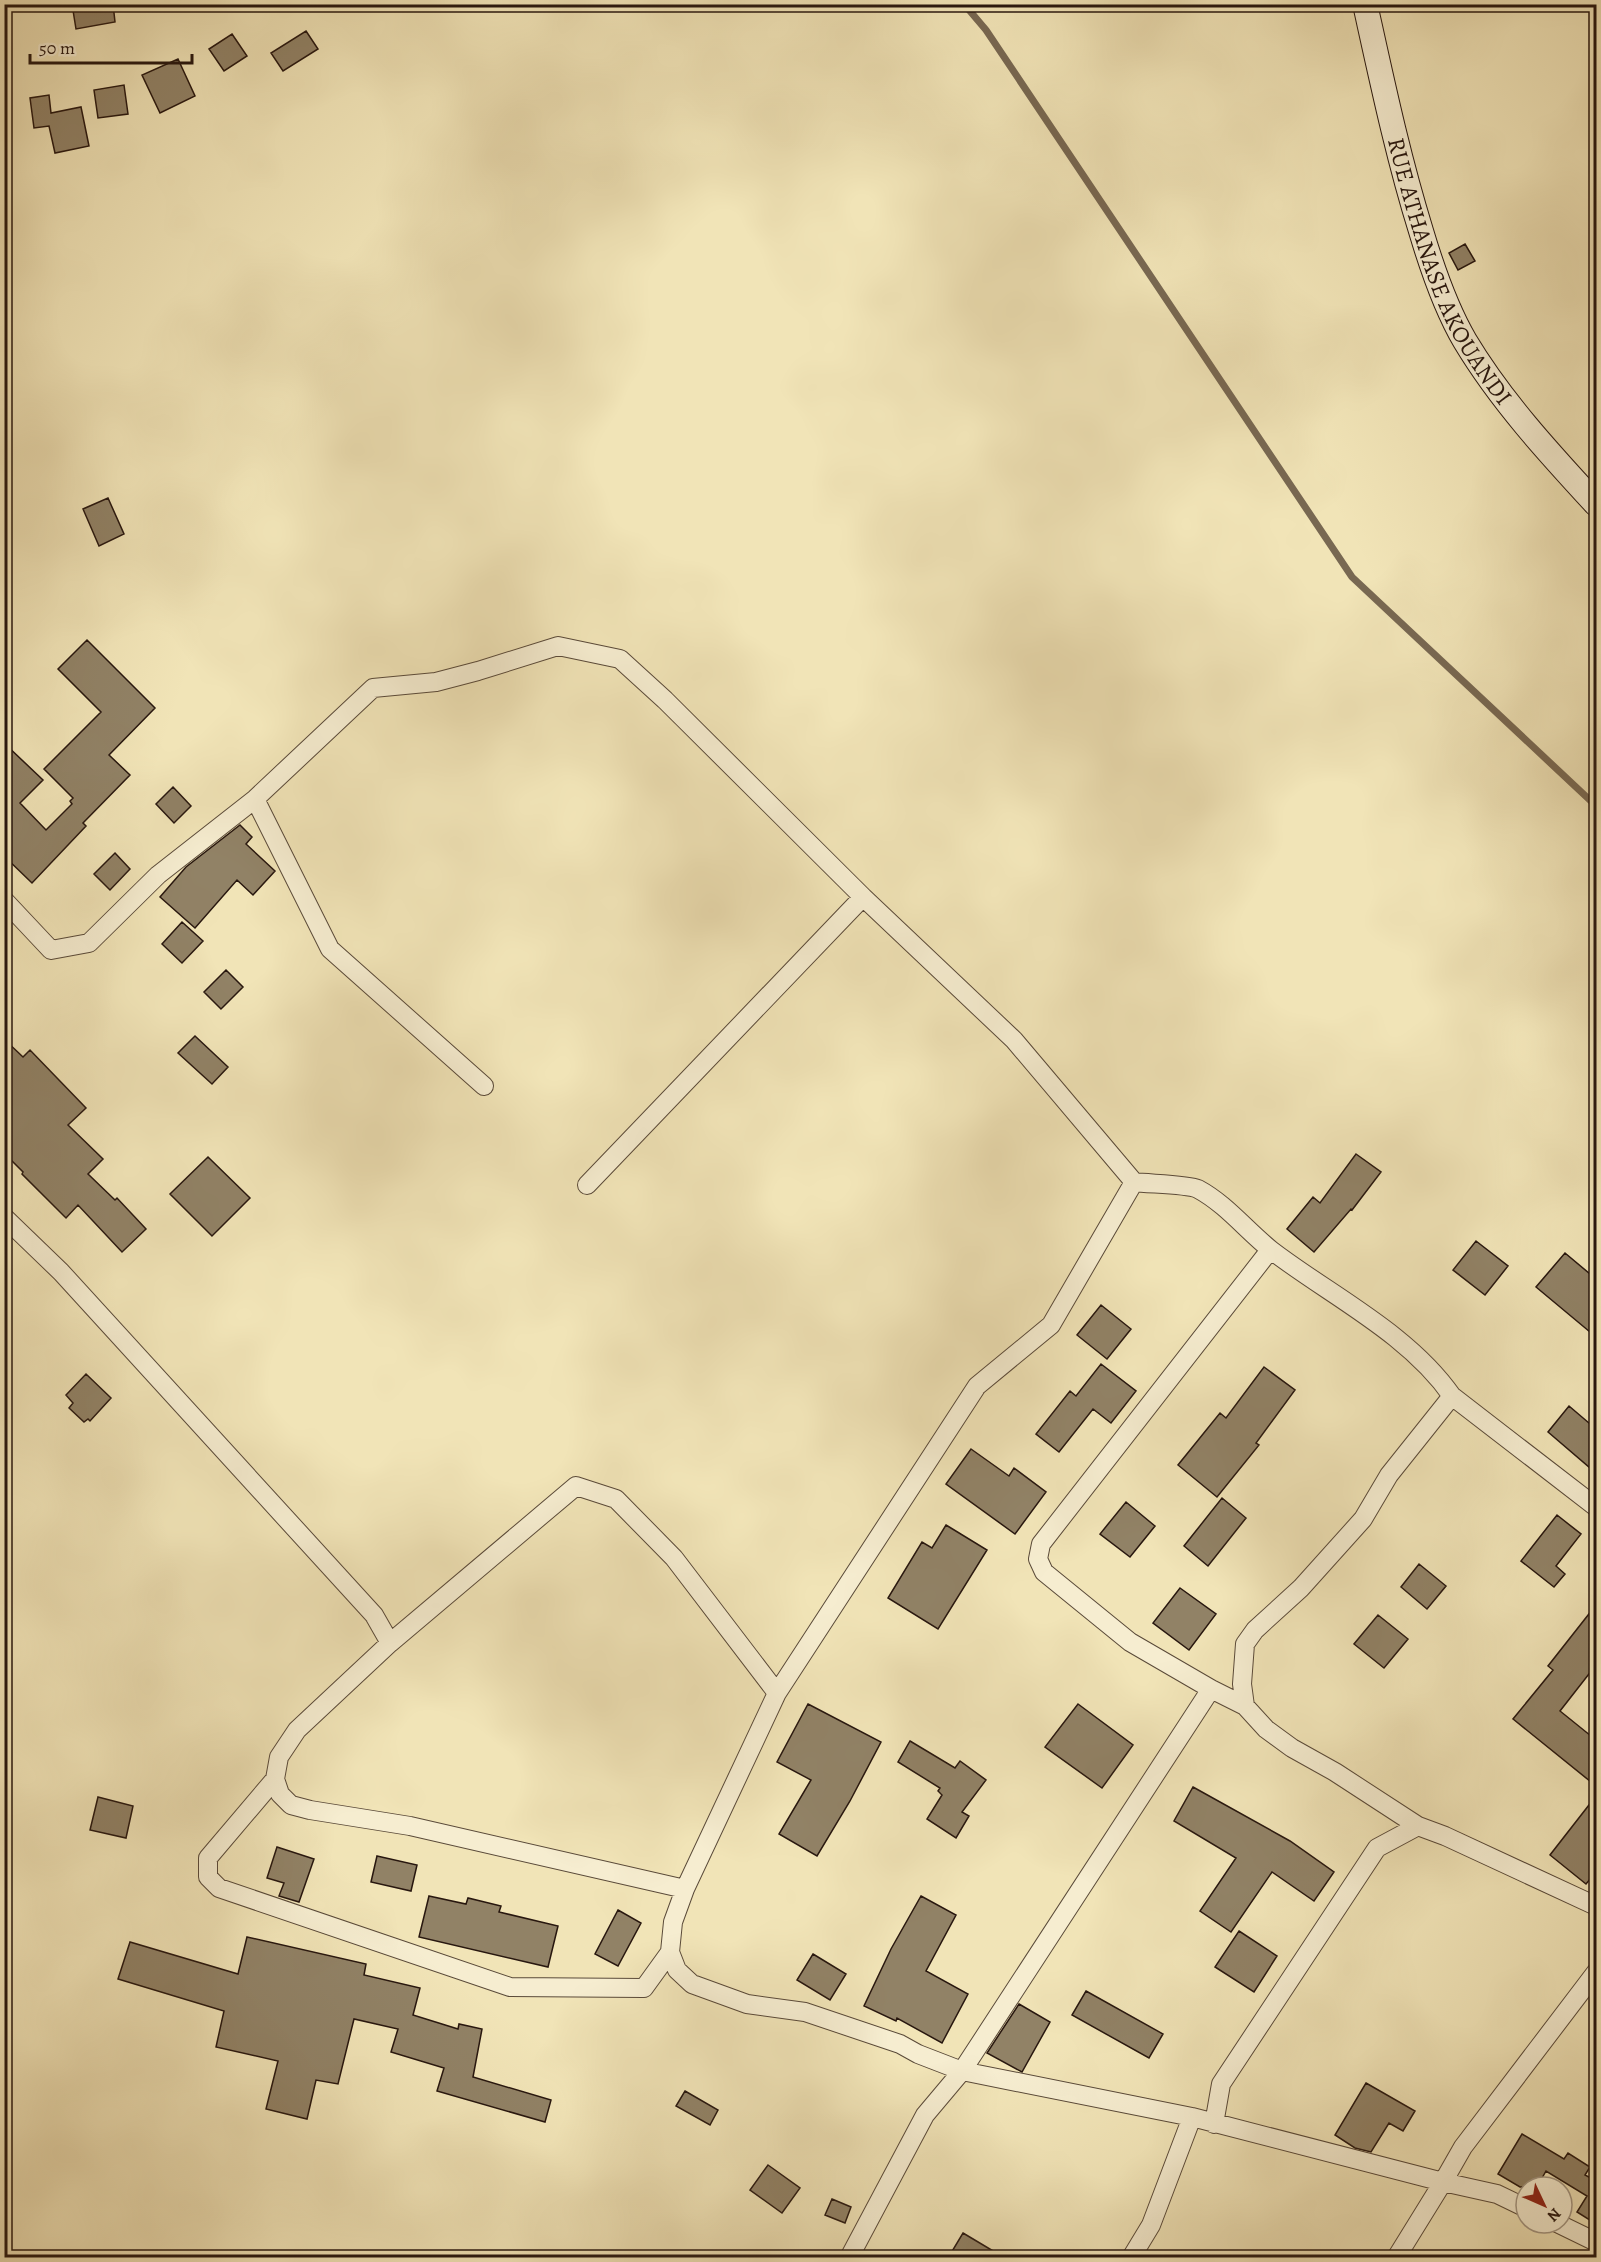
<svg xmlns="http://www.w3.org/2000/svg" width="1601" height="2262" font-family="Alegreya,serif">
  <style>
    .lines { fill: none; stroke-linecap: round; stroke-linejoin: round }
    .stream { stroke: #786852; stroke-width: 7 }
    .building { fill: #918266; stroke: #28170f; stroke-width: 1.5 }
    .street-casing { stroke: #5a4a39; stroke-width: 20 }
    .secondary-casing { stroke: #28170f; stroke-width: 26 }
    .street { stroke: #f6edd0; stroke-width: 18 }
    .secondary { stroke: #f6edd0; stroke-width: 24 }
    .labels { text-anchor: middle; stroke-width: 6; stroke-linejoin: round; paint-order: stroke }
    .street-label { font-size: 24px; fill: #28170f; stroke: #f6edd0 }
  </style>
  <rect width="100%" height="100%" fill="#f1e4b7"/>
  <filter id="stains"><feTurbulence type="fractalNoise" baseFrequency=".00333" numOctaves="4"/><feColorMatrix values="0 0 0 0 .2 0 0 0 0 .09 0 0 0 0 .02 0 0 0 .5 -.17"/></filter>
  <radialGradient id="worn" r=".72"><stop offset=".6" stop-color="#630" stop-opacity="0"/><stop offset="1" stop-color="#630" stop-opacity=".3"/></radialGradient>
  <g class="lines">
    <path class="stream" d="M964,4l22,26 366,547 241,226 3,6"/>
  </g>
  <path class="building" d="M72,4h41l2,18 -39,7z
    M306,31l12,18 -35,22 -12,-18z
    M232,34l15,22 -23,15 -15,-22z
    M178,59l17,37 -35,17 -18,-38z
    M124,85l4,29 -30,4 -4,-28z
    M49,95l2,18 30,-6 8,39 -34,7 -6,-27 -15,2 -4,-30z
    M1465,244l10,17 -17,9 -9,-17z
    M108,498l16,36 -25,12 -16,-37z
    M87,640l68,68 -46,47 21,20 -47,48 3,3 -54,57 -28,-27v-113l39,37 -23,23 26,27 26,-26 -2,-3 3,-3 -29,-29 57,-57 -43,-43z
    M173,787l18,19 -17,17 -18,-19z
    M240,825l12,12 -6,7 29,27 -22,24 -16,-15 -42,48 -35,-31 26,-30z
    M115,853l15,16 -20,21 -16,-16z
    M182,922l21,19 -21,22 -20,-19z
    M226,970l17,17 -22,22 -17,-17z
    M195,1036l33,31 -16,17 -34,-31z
    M4,1039l19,18 7,-7 56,58 -18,17 35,34 -15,15 27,26 2,-2 29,31 -24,23 -44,-47 -12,13 -44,-44 1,-2 -19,-19z
    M1356,1154l25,18 -29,38 -1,-1 -37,43 -27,-23 26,-32 7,6z
    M208,1157l42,41 -38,38 -42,-42z
    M1476,1241l32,25 -23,29 -32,-25z
    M1565,1253l31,26v58l-60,-50z
    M1101,1305l30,24 -24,30 -30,-24z
    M1101,1364l35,27 -25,32 -18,-14 -34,43 -23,-18 34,-43 6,5z
    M1264,1367l31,23 -39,53 3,2 -42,52 -39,-32 42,-52 6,5z
    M86,1374l25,24 -21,23 -2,-2 -4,3 -15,-14 4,-5 -7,-8z
    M1569,1406l27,23v44l-48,-41z
    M971,1449l38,27 5,-8 32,24 -31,42 -69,-50z
    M1222,1498l24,20 -38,48 -24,-20z
    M1126,1502l29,24 -25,31 -30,-23z
    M1557,1515l24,19 -25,32 9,8 -11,13 -33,-26z
    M946,1525l41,25 -49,79 -50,-31 34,-56 10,6z
    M1419,1564l27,22 -19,23 -26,-22z
    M1180,1588l36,26 -27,36 -36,-27z
    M1596,1605v60l-36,46 36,29v46l-83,-67 40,-49 -5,-4z
    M1378,1615l30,24 -24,29 -30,-24z
    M808,1704l73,38 -31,59 -33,55 -38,-22 32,-54 -34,-18z
    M1078,1704l55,41 -31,43 -57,-41z
    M910,1741l45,27 5,-7 26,19 -24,32 7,4 -13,22 -29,-19 15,-24 -4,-4 2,-3 -42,-26z
    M1193,1787l97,54 44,31 -20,29 -42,-29 -41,60 -31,-21 36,-53 -62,-37z
    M1596,1796v76l-10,12 -36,-29z
    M98,1797l35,9 -7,32 -36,-8z
    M277,1847l37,12 -15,43 -20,-6 5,-13 -17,-5z
    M377,1856l40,9 -6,26 -40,-9z
    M429,1896l37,8 2,-6 33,8 -2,6 59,14 -10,41 -129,-30z
    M921,1896l35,19 -30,56 42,23 -26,49 -45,-25 -1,3 -32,-15 27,-57z
    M618,1910l23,13 -23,43 -23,-12z
    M1239,1931l38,25 -23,36 -39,-25z
    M247,1937l119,27 -2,11 56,13 -7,27 45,14 1,-5 23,5 -9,48 78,23 -6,22 -108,-31 7,-23 -53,-16 7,-23 -44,-10 -16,65 -22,-4 -9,39 -41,-10 12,-48 -62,-14 8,-36 -106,-32 12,-37 108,32z
    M813,1954l33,20 -16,26 -33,-20z
    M1086,1991l77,43 -14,24 -77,-43z
    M1019,2004l31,18 -28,50 -35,-19z
    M1366,2083l49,28 -12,20 -14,-8 -18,29 -16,-4 -20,-13z
    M685,2091l33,19 -8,15 -34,-19z
    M1522,2134l42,25 4,-6 22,14 -5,8 11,6v-1v44l-19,-12 10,-16 -41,-25 -9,16h-17l-22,-13z
    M768,2165l32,23 -18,25 -32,-23z
    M832,2199l19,8 -6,16 -20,-8z
    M963,2233l42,25h-57z"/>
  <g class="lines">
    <defs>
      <path id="street" d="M255,799l75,150 154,137
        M4,900l47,50 38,-7 69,-68 97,-76 118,-111 63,-6 42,-11 80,-25 62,13 45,41 198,197
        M587,1185l276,-288 151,143 120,142c14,2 53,2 64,7 28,15 49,42 73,61 60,46 137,83 181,146l144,111
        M4,1217l57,55 313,343 16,28
        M1270,1250l-229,294 -3,15 6,13 86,70 81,47 34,17 21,23 26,19 43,24 83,54
        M1245,1706l-3,-22 3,-40 10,-14 46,-42 62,-69 26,-44 63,-79
        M275,1779l-67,79v19l11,11 291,99 134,1 26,-36
        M685,1889l-275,-63 -100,-16 -19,-5 -11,-11 -5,-15 4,-22 18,-27 93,-87 186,-157 40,13 58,59 103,135
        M1192,2117l-230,-46 249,-382
        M1214,2124l7,-40 156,-236 41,-22 27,10 151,70
        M1557,2223l39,19
        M849,2258l76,-143 37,-44 -44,-17 -18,-10 -95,-32 -58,-8 -55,-20 -15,-14 -7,-18 3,-30 12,-33 92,-196 200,-307 74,-61 83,-143
        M1131,2258l20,-33 41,-108 251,65 20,-35 133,-175
        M1396,2258l47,-76 54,12 29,14"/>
      <g id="secondary">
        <path id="s1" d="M1365,4c17,77 33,153 56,227 11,37 24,76 44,110 36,60 84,112 131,163"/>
      </g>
    </defs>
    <use href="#street" class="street-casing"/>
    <use href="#secondary" class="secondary-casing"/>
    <use href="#street" class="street"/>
    <use href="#secondary" class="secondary"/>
  </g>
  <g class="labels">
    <g class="street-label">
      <text dy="8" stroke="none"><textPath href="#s1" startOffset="282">RUE ATHANASE AKOUANDI</textPath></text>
    </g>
  </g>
  <rect width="1601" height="2262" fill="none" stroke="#f1e4b7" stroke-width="24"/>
  <rect x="6" y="6" width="1589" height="2250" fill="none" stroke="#28170f" stroke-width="3"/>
  <rect x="12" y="12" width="1577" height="2238" fill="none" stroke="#28170f" stroke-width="1.5"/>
  <g transform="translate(1544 2205) rotate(134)"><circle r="28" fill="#f6edd0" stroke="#a49783" stroke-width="1.5"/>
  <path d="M0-4.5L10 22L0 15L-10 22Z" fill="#8f2418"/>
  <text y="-9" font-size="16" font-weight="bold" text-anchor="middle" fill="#28170f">N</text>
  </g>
  <path d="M30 54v9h162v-9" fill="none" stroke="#28170f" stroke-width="3"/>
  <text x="39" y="54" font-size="18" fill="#28170f" stroke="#f6edd0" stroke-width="4.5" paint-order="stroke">50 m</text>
  <rect width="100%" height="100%" filter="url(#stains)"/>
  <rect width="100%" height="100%" fill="url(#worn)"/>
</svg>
